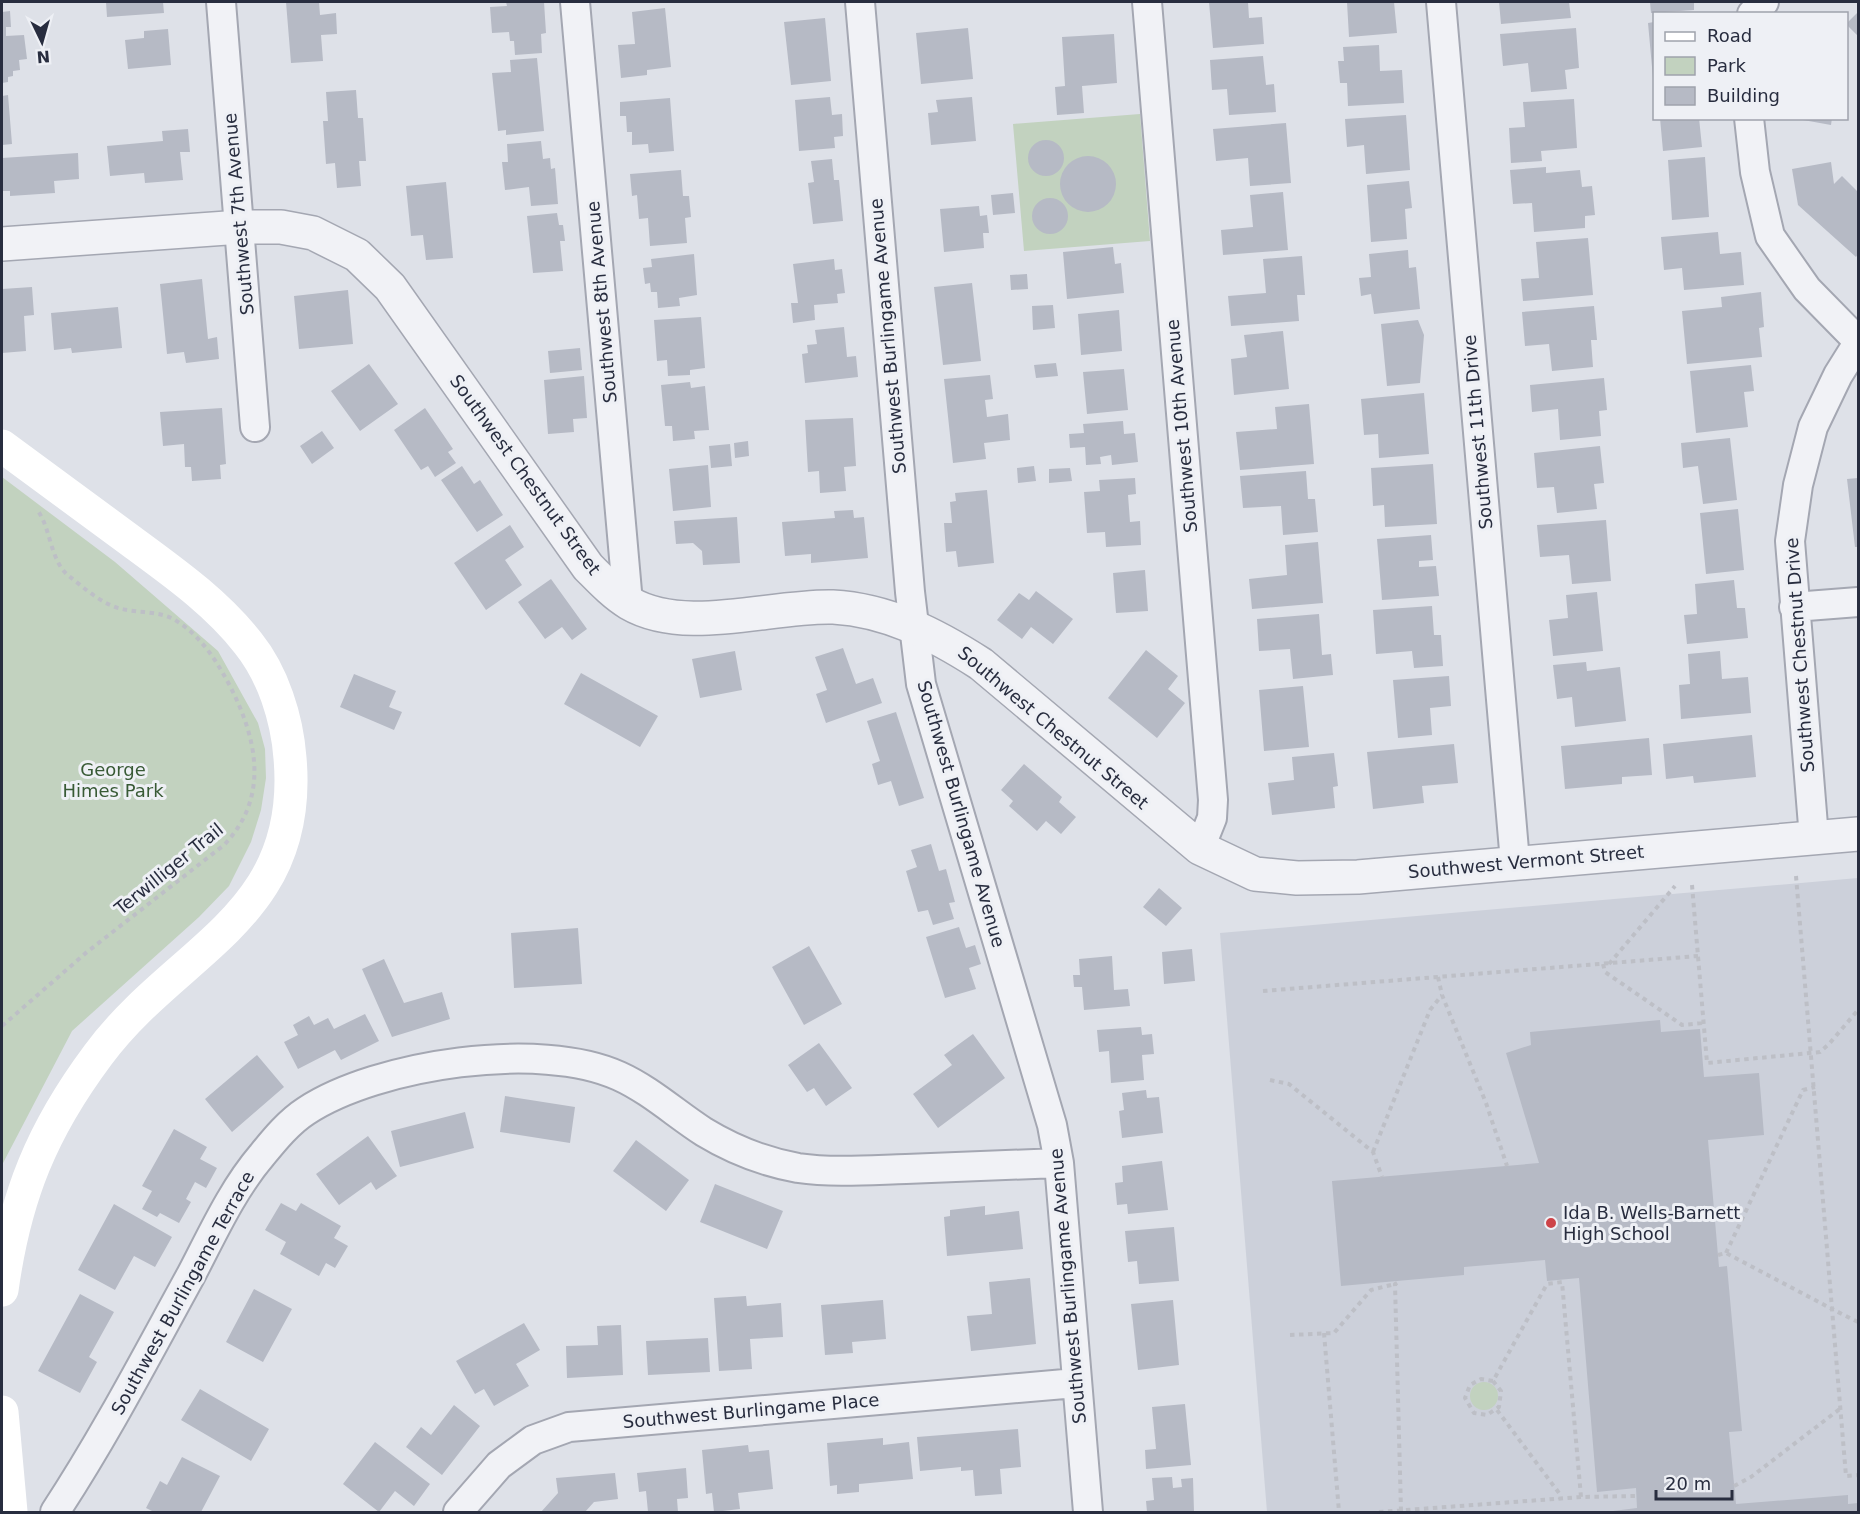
<svg xmlns="http://www.w3.org/2000/svg" width="1860" height="1514" font-family="'DejaVu Sans',sans-serif">
  <style>
    .built { fill: #ccd0da }
    .green { fill: #c2d2bf }
    .building { fill: #b6bac5 }
    .lines { fill: none; stroke-linecap: round; stroke-linejoin: round }
    .minor-casing { stroke: #a4a7b2; stroke-width: 32 }
    .tertiary-casing { stroke: #a4a7b2; stroke-width: 36 }
    .path { stroke: #bdbfc6; stroke-width: 4; stroke-dasharray: 4.5 4.5; stroke-linecap: butt }
    .minor { stroke: #f1f2f6; stroke-width: 28 }
    .tertiary { stroke: #f1f2f6; stroke-width: 33 }
    .secondary { stroke: #fff; stroke-width: 33 }
    .poi-dot { fill: #cd4348; stroke: #eef0f5; stroke-width: 2 }
    .labels { text-anchor: middle; stroke-width: 6; stroke-linejoin: round; paint-order: stroke }
    .street-label { font-size: 18px; fill: #282d3f; stroke: #eef0f5 }
    .park-label { font-size: 18px; fill: #385a35; stroke: #eef0f5 }
    .poi-label { font-size: 18px; fill: #282d3f; stroke: #eef0f5; text-anchor: start }
  </style>
  <rect width="100%" height="100%" fill="#dee1e8"/>
  <path class="built" d="M1858,878v634h-591l-47,-579z"/>
  <path class="green" d="M1140,114l10,127 -126,10 -11,-127z
    M2,477l113,85 103,89 40,72 7,26 1,29 -5,32 -10,32 -22,44 -30,31 -127,114 -70,134z
    M1470 1396a14 14 0 1 1 28 0a14 14 0 1 1-28 0Z"/>
  <path class="building" d="M106,2h57l1,11 -57,4z
    M286,2h33l1,13 16,-2 1,21 -16,1 2,26 -32,2z
    M506,2h38l2,31 -5,1 1,19 -27,2 -1,-14h-4l-1,-9 -17,1 -2,-26 17,-1z
    M1209,2h39l1,16 13,-1 2,27 -51,4z
    M1347,2h47l3,31 -48,4z
    M1499,2h70l2,16 -70,6z
    M1650,2h44v8l-43,3z
    M665,8l6,59 -24,3v5l-26,3 -3,-33 17,-1 -3,-32z
    M10,11l1,16h-5v9l18,-1 3,24 -8,1 1,10 -7,1v5l-5,1v5l-6,1v-71z
    M1858,12v24l-12,-12z
    M825,18l6,63 -40,4 -7,-63z
    M1654,22v56h-1l-5,-55z
    M968,28l5,51 -52,5 -5,-51z
    M1576,28l3,40 -14,2 2,19 -36,3 -3,-29 -25,3 -3,-32z
    M168,29l3,36 -43,4 -3,-29 19,-2v-7z
    M1114,34l3,49 -35,3 2,27 -27,2 -2,-28 10,-1 -3,-49z
    M1379,45l1,26 22,-1 2,33 -56,3 -1,-23h-7l-2,-22h6l-1,-14z
    M1263,56l3,29 8,-1 2,28 -47,3 -2,-26 -15,1 -2,-30z
    M537,58l7,73 -38,4v-5l-8,1 -6,-58 19,-1 -1,-12z
    M356,90l2,28h5l3,43h-7l2,25 -24,2 -2,-25 -9,1 -3,-43h5l-2,-29z
    M8,95l4,49 -10,1v-49z
    M830,97l2,18 10,-1 1,22 -9,1 1,11 -36,3 -4,-51z
    M972,97l4,44 -45,4 -3,-32 10,-1 -2,-12z
    M670,98l4,53 -25,2 -1,-9 -16,1v-13h-5l-1,-16h-6v-14z
    M1574,99l3,49 -36,3 1,10 -31,2 -2,-35 16,-1 -2,-25z
    M1406,115l4,55 -44,4 -2,-29 -17,2 -2,-28z
    M1660,118h39l3,29 -39,4z
    M1792,118h40l-1,7z
    M1286,123l5,60 -41,3 -2,-28 -32,3 -3,-32z
    M188,129l2,23h-10l3,28 -38,3 -1,-10 -34,3 -3,-30 56,-5 -1,-10z
    M1028 158a18 18 0 1 1 36 0a18 18 0 1 1-36 0Z
    M541,141l2,18 7,-1 1,11 4,-1 3,36 -27,2 -2,-19 -24,3 -3,-28h6l-1,-18z
    M78,153l1,26 -25,2 1,12 -45,3v-5h-8v-33z
    M1060 184a28 28 0 1 1 56 0a28 28 0 1 1-56 0Z
    M1705,157l4,60 -37,3 -4,-60z
    M832,159l2,21h5l4,41 -30,3 -5,-41 6,-1 -3,-21z
    M1831,162l3,22 8,-8 16,16v62l-2,3 -58,-52 -6,-36z
    M1546,167v6l34,-3 2,17 10,-1 3,29 -10,1v12l-51,4 -2,-29 -19,1 -3,-34z
    M681,170l2,26h6l2,21 -6,1 2,25 -37,3 -2,-28 -9,1 -2,-24 -5,1 -2,-22z
    M1409,181l3,27 -7,1 2,30 -36,3 -4,-57z
    M446,182l7,76 -27,2 -3,-25 -12,1 -5,-50z
    M1283,192l5,58 -65,5 -2,-25 32,-3 -3,-32z
    M1013,193l2,20 -22,2 -2,-20z
    M1032 216a18 18 0 1 1 36 0a18 18 0 1 1-36 0Z
    M979,206l1,10 7,-1 2,18h-6l1,15 -40,4 -4,-43z
    M557,213l2,12h4l2,16h-5l3,30 -30,2 -6,-57z
    M1718,232l2,22 21,-2 3,33 -60,5 -2,-22 -18,2 -3,-33z
    M1588,238l5,57 -70,6 -2,-22 18,-1 -3,-36z
    M1113,247l2,17 6,-1 3,30 -57,6 -4,-47z
    M1408,250l1,18 7,-1 4,42 -46,5 -3,-20 -10,2 -2,-18 12,-1 -2,-23z
    M694,254l3,41 -18,3 1,8 -22,2 -1,-16h-6l-1,-9 -5,1 -2,-16 9,-1 -1,-8z
    M1302,256l3,39h-8l2,26 -68,5 -3,-30 38,-3 -3,-34z
    M834,259l1,11 7,-1 3,24 -8,1 1,9 -24,2 1,15 -22,3 -2,-20h7l-5,-39z
    M1027,274l1,15 -17,1 -1,-15z
    M202,279l6,60 9,-2 2,22 -33,4 -2,-11 -17,2 -7,-70z
    M972,283l9,78 -38,4 -9,-78z
    M32,287l2,28 -10,1 2,35 -24,2v-64z
    M348,290l5,54 -54,5 -5,-53z
    M1761,292l3,35 -5,1 3,29 -75,7 -5,-53 40,-4 -1,-10z
    M1053,305l2,23 -22,2 -1,-24z
    M1594,306l3,34h-6l2,27 -41,4 -3,-27 -24,2 -3,-34z
    M118,307l4,41 -50,5 -1,-5 -17,2 -3,-37z
    M1119,310l3,41 -41,4 -3,-41z
    M701,317l4,51 -15,2v5l-22,1 -1,-16 -10,1 -3,-41z
    M1418,320l6,15 -4,48 -33,3 -6,-62z
    M844,327l3,30 9,-1 2,21 -53,6 -3,-29 6,-1 -1,-8 10,-1 -2,-14z
    M1283,331l6,58 -55,6 -3,-36 16,-2 -3,-22z
    M580,348l2,22 -32,3 -2,-22z
    M1056,363l2,13 -22,2 -2,-13z
    M369,364l29,40 -38,27 -29,-40z
    M1751,365l3,26 -10,1 4,35 -52,6 -6,-62z
    M1124,369l4,41 -41,4 -4,-42z
    M990,375l3,24 -8,1 2,17 21,-3 2,26 -26,3 2,16 -33,4 -9,-84z
    M584,376l3,42 -14,1 1,13 -26,2 -4,-54z
    M1604,378l3,32 -8,1 2,25 -41,4 -2,-31 -26,3 -2,-27z
    M690,382l1,6 14,-2 4,44 -15,1 1,8 -22,2 -1,-15h-7l-4,-41z
    M1424,393l5,61 -50,4 -1,-24 -14,1 -3,-36z
    M1309,404l5,60 -74,6 -4,-38 41,-3 -2,-22z
    M222,408l4,56 -6,1 1,14 -29,2 -1,-14h-6l-1,-23 -21,2 -3,-34z
    M425,408l28,41 -5,3 8,11 -21,14 -7,-11 -7,4 -27,-40z
    M853,418l3,48 -12,1 2,24 -26,2 -1,-22 -11,1 -3,-52z
    M1123,421l1,13 11,-1 3,29 -26,3 -1,-10 -11,2 1,7 -15,1 -1,-18 -15,1 -1,-14 15,-1 -1,-9z
    M322,431l12,17 -22,16 -12,-18z
    M1730,438l7,62 -34,4 -5,-38 -15,2 -2,-25z
    M748,441l1,15 -14,2 -1,-15z
    M730,444l2,22 -21,2 -2,-22z
    M1600,446l4,37 -10,1 3,25 -40,4 -3,-26 -17,1 -3,-35z
    M1433,464l4,60 -52,3 -1,-22 -11,1 -2,-38z
    M708,465l3,42 -38,4 -4,-42z
    M462,466l12,18 6,-4 23,35 -26,17 -36,-52z
    M1034,466l2,15 -18,2 -1,-15z
    M1070,468l2,13 -23,2v-14z
    M1306,471l2,28h7l3,33 -35,3 -2,-29 -38,2 -3,-32z
    M1135,478l1,16 -8,1 2,27 10,-1 1,24 -35,2 -1,-15 -18,1 -3,-41 16,-1 -1,-11z
    M1858,478v69h-3l-8,-68z
    M987,490l7,73 -36,4 -2,-16 -10,1 -2,-29h8l-2,-21 6,-1 -1,-8z
    M1738,509l6,61 -38,4 -6,-61z
    M853,510l1,8 10,-1 4,41 -57,5v-9l-26,2 -3,-34 53,-4 -1,-7z
    M737,517l3,46 -37,2 -1,-14 -9,-8 -17,1 -2,-23z
    M1606,520l5,61 -39,3 -3,-29 -29,2 -3,-32z
    M510,525l14,22 -19,13 17,25 -36,25 -32,-47z
    M1431,535l2,25 -14,1v6l17,-1 3,30 -57,4 -5,-61z
    M1318,542l5,61 -71,6 -3,-30 38,-4 -2,-30z
    M1145,570l3,41 -32,2 -3,-40z
    M551,579l36,50 -15,11 -10,-13 -17,12 -27,-37z
    M1734,580l3,28h8l3,30 -61,6 -3,-29 13,-1 -2,-30z
    M1036,591l37,28 -20,25 -22,-17 -9,12 -25,-19 22,-27 10,7z
    M1597,592l6,59 -50,5 -4,-36 19,-2 -2,-23z
    M1432,606l2,29h7l2,31 -29,2 -2,-17 -36,3 -3,-44z
    M1319,614l3,41 9,-1 2,21 -40,4 -3,-30 -31,2 -2,-32z
    M843,648l13,36 17,-6 9,25 -56,20 -10,-29 11,-4 -12,-33z
    M1146,650l32,26 -10,13 17,14 -28,35 -49,-40z
    M735,651l7,39 -42,8 -8,-39z
    M1720,651l2,28 26,-2 3,36 -70,6 -2,-34 11,-1 -2,-30z
    M1586,662l1,9 33,-4 6,54 -51,6 -3,-30 -15,2 -4,-34z
    M581,673l77,43 -18,31 -76,-43z
    M354,674l42,17 -7,16 13,5 -8,18 -54,-23z
    M1449,676l2,30 -21,2 2,27 -34,3 -5,-58z
    M1303,686l6,61 -45,4 -5,-61z
    M896,712l28,86 -25,8 -8,-25 -13,4 -6,-21 8,-3 -13,-40z
    M1752,735l4,42 -62,6 -1,-7 -27,3 -3,-35z
    M1649,738l3,37 -30,2v7l-57,5 -4,-43z
    M1454,744l4,39 -36,3 2,17 -51,6 -6,-57z
    M1334,753l4,33 -5,1 2,21 -63,7 -4,-32 26,-3 -2,-23z
    M1024,764l38,33 -3,5 17,15 -15,17 -15,-13 -9,10 -28,-25 4,-5 -12,-11z
    M931,844l8,27 7,-2 9,33 -6,1 5,16 -21,6 -5,-15 -10,2 -12,-41 11,-4 -6,-17z
    M1159,888l23,20 -16,18 -23,-19z
    M959,927l7,21 9,-3 6,19 -12,4 7,21 -31,9 -19,-61z
    M578,928l4,56 -68,4 -3,-55z
    M809,946l33,58 -38,21 -32,-58z
    M1192,949l3,32 -31,3 -2,-32z
    M1112,956l2,34 14,-1 2,17 -46,4 -2,-23h-8l-1,-12h7l-1,-16z
    M384,959l20,44 38,-11 8,27 -58,18 -30,-68z
    M365,1014l14,27 -38,19 -6,-10 -37,19 -14,-27 14,-7 -5,-10 16,-9 5,9 14,-7 6,11z
    M1660,1020l1,12 39,-3 4,48 55,-4 5,62 -56,5 11,127 8,-1 15,165 -13,1 7,72 112,-9v9l10,-1v9h-253l32,-4 -1,-20 -39,4 -18,-214 -32,3 -2,-21 -81,7v8l-123,11 -9,-105 207,-18 -33,-110 25,-8 -1,-13z
    M1141,1027l1,8 10,-1 2,20 -12,1 2,25 -33,3 -2,-32 -10,1 -2,-22z
    M973,1034l32,44 -67,50 -25,-34 39,-29 -8,-10z
    M819,1043l33,45 -26,18 -12,-18 -7,4 -19,-27z
    M257,1055l27,32 -52,45 -27,-33z
    M1146,1090l1,8 12,-1 4,36 -41,5 -3,-27 5,-1 -2,-17z
    M505,1096l70,11 -5,36 -70,-11z
    M465,1112l9,36 -74,19 -9,-36z
    M174,1129l33,18 -7,12 17,9 -11,20 -11,-6 -9,17 5,3 -12,21 -19,-10 -3,4 -15,-8 10,-18 -10,-5z
    M368,1136l29,40 -21,14 -5,-8 -32,23 -23,-31z
    M636,1140l53,40 -23,31 -53,-40z
    M1162,1161l6,49 -40,4 -1,-10 -10,1 -2,-22 8,-1 -1,-16z
    M715,1184l68,27 -16,38 -67,-27z
    M281,1203l15,8 5,-8 40,23 -7,12 14,8 -13,22 -9,-5 -7,13 -39,-22 6,-12 -21,-12z
    M114,1204l58,33 -17,30 -21,-11 -19,34 -37,-20z
    M985,1206v9l34,-4 4,38 -76,7 -3,-39 6,-1v-6z
    M1174,1227l5,54 -40,3 -2,-23 -9,1 -3,-31z
    M1030,1278l6,66 -65,7 -4,-35 25,-2 -3,-32z
    M254,1289l38,20 -29,53 -37,-20z
    M80,1294l34,18 -25,45 8,5 -17,31 -42,-22z
    M746,1296l1,10 34,-3 2,34 -33,2 2,30 -33,2 -5,-73z
    M883,1300l3,39 -34,3 1,11 -28,2 -4,-50z
    M1173,1300l6,65 -41,5 -7,-66z
    M524,1323l16,27 -24,14 13,22 -35,20 -10,-17 -9,5 -19,-33z
    M621,1325l2,50 -56,3 -1,-32 32,-1 -1,-19z
    M708,1338l2,34 -62,3 -2,-34z
    M200,1389l69,40 -18,32 -70,-41z
    M1185,1404l6,61 -45,4 -1,-19 11,-1 -4,-42z
    M454,1405l26,21 -38,49 -36,-28 15,-20 10,8z
    M1018,1429l3,38 -21,2 2,25 -27,2 -2,-26 -12,1v-4l-41,4 -3,-34z
    M883,1438v7l26,-3 4,37 -54,5v8l-22,2v-9l-7,1 -3,-43z
    M375,1442l55,42 -16,22 -19,-15 -16,21 -36,-28z
    M748,1445l1,7 20,-2 4,39 -35,4 2,16 -26,3 -2,-19 -6,1 -4,-44z
    M182,1457l38,19 -19,36h-47l-8,-4 14,-27 7,4z
    M686,1468l2,30 -11,1 1,13h-30l-2,-21 -7,1 -2,-19z
    M615,1473l3,26 -24,3 -9,10h-44l17,-19 -2,-15z
    M1172,1477l1,11 9,-1 -1,-8 12,-1 1,34h-47l-1,-11 8,-1 -2,-22z"/>
  <g class="lines">
    <defs>
      <path id="minor" d="M221,2l34,425
        M575,2l53,601
        M860,2l50,590 11,92 131,441 7,38 29,349
        M1147,2l66,798 -1,18 -12,30
        M1441,2l74,860
        M1752,14l12,-12
        M1749,118l6,54 15,64 37,53 51,52
        M1794,607l64,-5
        M1814,838l-24,-297 8,-56 15,-58 25,-52 20,-32
        M55,1512c50,-76 92,-157 136,-237 21,-40 41,-85 71,-120 13,-16 27,-33 44,-44 71,-47 235,-71 313,-35 31,14 57,38 85,56 28,17 61,30 94,36 35,5 73,2 108,1 51,-2 102,-4 153,-6
        M458,1512l41,-47 34,-25 36,-13 507,-44"/>
      <path id="tertiary" d="M2,244l239,-17h40l32,6 44,22 33,32 198,280c13,13 26,27 41,36 56,33 143,2 204,4 55,3 103,28 148,57l219,184 55,26 42,4 61,-1 500,-43"/>
    </defs>
    <use href="#minor" class="minor-casing"/>
    <use href="#tertiary" class="tertiary-casing"/>
    <path class="path" d="M1796,876l36,433 26,13
      M1692,885l15,178 113,-11 9,-8 29,-34
      M1603,964l2,8 77,53 21,-2
      M1609,964l66,-78
      M1438,977l4,18 44,108 21,63
      M1263,991l435,-35
      M2,1026l85,-74 137,-107c46,-48 33,-106 6,-159 -14,-26 -29,-50 -55,-66 -15,-9 -36,-7 -53,-11 -19,-4 -38,-21 -53,-33 -19,-15 -18,-47 -31,-65
      M1270,1080l19,4 84,68 9,25
      M1373,1152l57,-142 12,-15
      M1726,1253l77,-163 12,-3
      M1718,1255l8,-2 106,56 14,167 12,-1
      M1324,1333l15,179
      M1290,1335l44,-2 37,-43 24,-6
      M1493,1381l8,10 -2,16 -12,8 -13,-2 -9,-15 5,-13 11,-6 12,2 54,-97 15,-2 19,215
      M1497,1410l62,83 1,6
      M1734,1486l17,-9 90,-69
      M1401,1511l-6,-227 6,-3
      M1379,1512l202,-15 55,-1"/>
    <use href="#minor" class="minor"/>
    <use href="#tertiary" class="tertiary"/>
    <path class="secondary" d="M2,446c43,32 86,63 129,95 42,31 85,61 117,102 25,31 39,75 42,115 14,160 -113,190 -192,297 -56,75 -83,141 -96,235
      M2,1412l9,100"/>
  </g>
  <circle class="poi-dot" cx="1551" cy="1223" r="6"/>
  <g class="labels">
    <g class="street-label">
      <text transform="translate(239 214) rotate(-95)" y="6">Southwest 7th Avenue</text>
      <text transform="translate(602 302) rotate(-95)" y="6">Southwest 8th Avenue</text>
      <text transform="translate(888 336) rotate(-95)" y="6">Southwest Burlingame Avenue</text>
      <text transform="translate(1182 426) rotate(-95)" y="6">Southwest 10th Avenue</text>
      <text transform="translate(1478 432) rotate(-95)" y="6">Southwest 11th Drive</text>
      <text transform="translate(525 475) rotate(54)" y="6">Southwest Chestnut Street</text>
      <text transform="translate(1800 655) rotate(-94)" y="6">Southwest Chestnut Drive</text>
      <text transform="translate(1053 728) rotate(40)" y="6">Southwest Chestnut Street</text>
      <text transform="translate(961 814) rotate(74)" y="6">Southwest Burlingame Avenue</text>
      <text transform="translate(1526 862) rotate(-5)" y="6">Southwest Vermont Street</text>
      <text transform="translate(169 869) rotate(-39)" y="6">Terwilliger Trail</text>
      <text transform="translate(1068 1286) rotate(-95)" y="6">Southwest Burlingame Avenue</text>
      <text transform="translate(183 1293) rotate(-61)" y="6">Southwest Burlingame Terrace</text>
      <text transform="translate(751 1411) rotate(-5)" y="6">Southwest Burlingame Place</text>
    </g>
    <g class="park-label">
      <text x="113" y="776">George<tspan x="113" dy="21">Himes Park</tspan></text>
    </g>
    <g class="poi-label">
      <text x="1563" y="1219">Ida B. Wells-Barnett<tspan x="1563" dy="21">High School</tspan></text>
    </g>
  </g>
  <rect width="1860" height="1514" fill="none" stroke="#282d3f" stroke-width="6"/>
  <rect x="1653" y="12" width="195" height="108" fill="#eef0f5" stroke="#9fa2ac" stroke-width="1.5"/>
  <rect x="1665" y="32" width="30" height="9" fill="#ffffff" stroke="#9fa2ac" stroke-width="1.5"/>
  <text x="1707" y="42" font-size="18" fill="#282d3f">Road</text>
  <rect x="1665" y="57" width="30" height="18" fill="#c2d2bf" stroke="#9fa2ac" stroke-width="1.5"/>
  <text x="1707" y="72" font-size="18" fill="#282d3f">Park</text>
  <rect x="1665" y="87" width="30" height="18" fill="#b6bac5" stroke="#9fa2ac" stroke-width="1.5"/>
  <text x="1707" y="102" font-size="18" fill="#282d3f">Building</text>
  <g transform="translate(42 42) rotate(175)" stroke="#eef0f5" stroke-width="4.5" paint-order="stroke">
  <path d="M0-4.5L10 22L0 15L-10 22Z" fill="#282d3f"/>
  <text y="-9" font-size="16" font-weight="bold" text-anchor="middle" fill="#282d3f">N</text>
  </g>
  <path d="M1656 1490v9h76v-9" fill="none" stroke="#282d3f" stroke-width="3"/>
  <text x="1665" y="1490" font-size="18" fill="#282d3f" stroke="#eef0f5" stroke-width="4.5" paint-order="stroke">20 m</text>
</svg>
